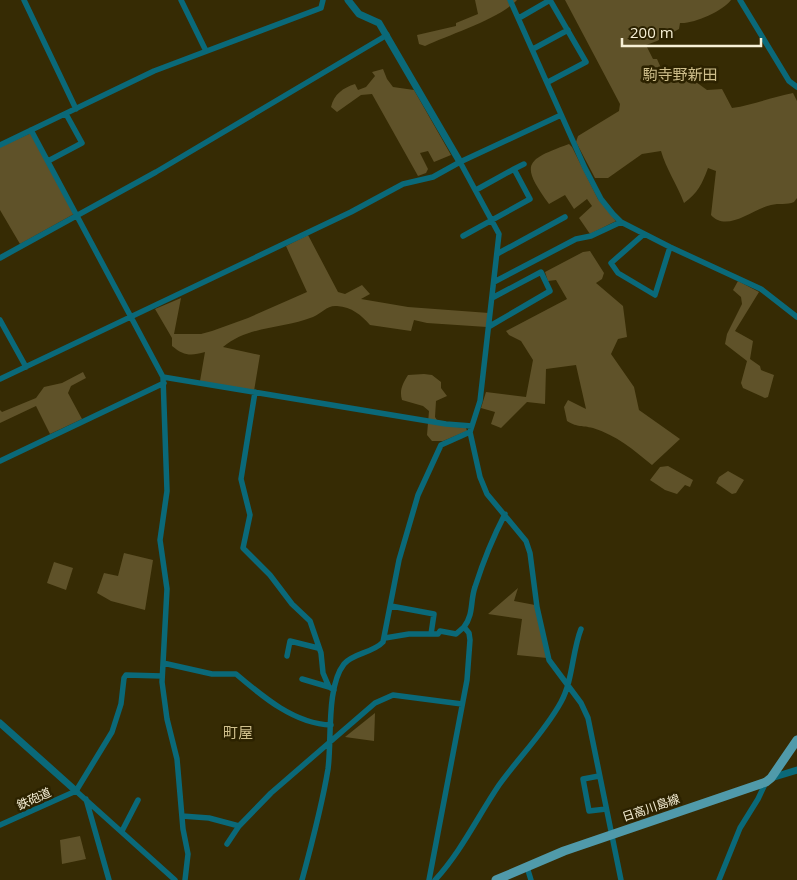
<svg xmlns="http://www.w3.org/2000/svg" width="797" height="880" font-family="'Open Sans','Noto Sans JP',sans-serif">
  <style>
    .green { fill: #5f5229 }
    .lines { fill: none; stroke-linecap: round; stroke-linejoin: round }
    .minor { stroke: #0a6979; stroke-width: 5.5 }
    .tertiary { stroke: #0a6979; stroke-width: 7 }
    .primary { stroke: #509aaa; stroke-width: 9 }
    .labels { text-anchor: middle; stroke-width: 5; stroke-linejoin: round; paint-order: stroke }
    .street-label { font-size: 12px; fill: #f7f0d6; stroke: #2c2200 }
    .quarter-label { font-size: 15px; fill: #cfbf8c; stroke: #2c2200 }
  </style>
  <rect width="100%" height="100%" fill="#362b04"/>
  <path class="green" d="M475,0h42c-18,19 -67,34 -92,46l-6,-2 -2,-9 39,-9v-3l22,-9z
    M565,0h166c-8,11 -37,24 -51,23l-1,6 -22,12 -11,4 7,14h4l4,9v13l8,2 17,-6 2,5h8l11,8 15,-1 10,19c21,-3 40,-11 61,-15l4,8v97l-3,4c-7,3 -15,1 -23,3 -19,4 -44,28 -60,10l5,-44 -8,-3c-6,16 -10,25 -24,35 -7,-19 -18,-34 -23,-52l-19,3 -34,24h-13l-19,-36 2,-6 41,-25 1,-7z
    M383,69l4,10 6,8 21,3 37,65 -17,7 -6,-11 -8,2 8,16 -2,4 -8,3 -46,-82 -11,1 -24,17 -6,-5c3,-13 12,-19 24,-23l3,6 8,-3 9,-11 -3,-4z
    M31,133l43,81 -54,30 -20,-34v-63z
    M569,144l3,3 26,52 18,22 -26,13 -11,-16 13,-12 -5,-7 -13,10 -9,-14 -16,9c-29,-40 -24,-44 20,-60z
    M308,235l30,57 7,2 17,-9 8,9 -9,5 47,8 81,6 -2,14 -60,-4 -13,-3 -3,11 -41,-6c-9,-10 -18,-18 -33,-19 -10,-1 -15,7 -24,11 -30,12 -63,8 -90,30l37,8 -6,36 -54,-10 5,-29c-14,4 -21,4 -33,-6v-8l-17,-29 26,-11 -7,36h27l11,-3 36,-13 59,-26 -21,-46z
    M590,251l14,22 -2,6 -6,4 27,23 4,31 -9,2 -7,15 23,33 5,23 41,29 -28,26c-18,-15 -36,-30 -59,-37 -12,-3 -14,0 -26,-7l-3,-14 4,-7 18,9 -10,-44 -30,4 -1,35 -18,-2 -26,26 -10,-4 4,-12 -14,-4 5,-16 40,5 7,-37 -12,-19 -12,-6 -3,-4 61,-32 -11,-19 -8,1 -3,-9 38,-20z
    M738,281l21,11 -24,39 18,10 -3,18 10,7 1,4 13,5 -6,22 -3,1 -22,-10 -2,-5 6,-22 -22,-17 2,-10 15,-30 -1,-7 -8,-7z
    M83,372l3,6 -15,8 -3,7 14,26 -32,15 -14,-28 -36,17v-13l2,2 34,-14 8,-11 18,-4z
    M424,374l8,1 9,7v6l6,8 -11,5 -1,16 5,8 26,3 1,3 -24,10h-11l-5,-6 2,-24 -6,-5 -21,-6c-3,-10 1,-17 6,-25z
    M668,466l25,14 -3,7 -5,-2 -8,9 -12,-4 -15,-10 10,-13z
    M728,471l16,9 -8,13 -4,1 -16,-11 3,-6z
    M124,553l29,7 -8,50 -34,-9 -14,-8 7,-20 14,3z
    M54,562l19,6 -7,22 -19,-7z
    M518,588l-4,13 21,4 12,53 -30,-3 5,-36 -34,-5z
    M375,713l-1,28 -29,-4z
    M80,836l6,23 -24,5 -2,-24z"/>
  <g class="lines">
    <path class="minor" d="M24,0l52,109
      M181,0l25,51
      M510,0l75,168 16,31 12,15 8,8 49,25 91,42 36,28
      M740,0l49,81 8,6
      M519,18l31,-18 36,62 -38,20
      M533,49l35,-19
      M31,130l132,247 4,114 -7,49 7,49 -5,93 5,37 10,40 6,70 5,25 -3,26
      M0,145l154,-74 167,-63 2,-8
      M48,161l34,-18 -16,-29
      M460,162l39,72 -19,167 -10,31 10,45 7,17 39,47 4,12 7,54 12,53 32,43 7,15 33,162
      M514,169l10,-5
      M644,234l-33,29 7,10 37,22 15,-48
      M463,236l67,-37 -16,-30 -38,21
      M497,254l68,-37
      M0,258l156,-86 231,-137
      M494,282l82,-43 15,-3 30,-14
      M0,320l26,47
      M490,326l60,-35 -9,-19 -49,26
      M163,377l283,47 26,2
      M0,379l351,-167 52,-28 30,-7 27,-15 101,-47
      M255,392l-14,87 9,36 -7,33 27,27 22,29 18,17 11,32 2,20 6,14 5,3
      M0,461l164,-78
      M391,606l43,8 -3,20
      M385,638l24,-4h29l2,-3 16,3 8,-7
      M287,656l3,-15 28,7
      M163,663l49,11h24c27,23 59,50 95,51
      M302,679l27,8
      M599,776l-16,3 6,32 17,-2
      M76,791l36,-59 9,-28 3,-26 2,-3 36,1
      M76,791l99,89
      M86,799l23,81
      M182,816l27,2 30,8
      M0,825l76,-34
      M122,831l16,-31
      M227,844l12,-18 32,-33 104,-90 18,-8 69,9
      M527,867l4,13
      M302,880c10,-37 20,-74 26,-111 4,-29 -2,-82 16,-105 9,-11 29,-11 39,-22l16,-82 19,-65 23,-50 29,-13
      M429,880l38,-200 3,-40 -1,-7 -5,-6c10,-13 6,-26 11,-40 8,-25 18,-50 30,-73
      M435,880c26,-28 43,-64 64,-95 20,-28 45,-52 62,-83 12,-22 11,-50 20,-73
      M719,880l21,-52 18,-29 8,-17"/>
    <path class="tertiary" d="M348,0l11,14 20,9 81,139
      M0,723l76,68
      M771,778l26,-8"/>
    <path class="primary" d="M496,880l68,-29 202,-69 5,-4 26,-38"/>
  </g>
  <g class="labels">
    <g class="street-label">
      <text transform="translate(34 799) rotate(-24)" y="4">鉄砲道</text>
      <text transform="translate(651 808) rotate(-19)" y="4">日高川島線</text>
    </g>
    <g class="quarter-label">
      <text x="680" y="80">駒寺野新田</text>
      <text x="238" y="738">町屋</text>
    </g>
  </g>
  <path d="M622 38v8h139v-8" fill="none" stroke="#f7f0d6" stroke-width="2.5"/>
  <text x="630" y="38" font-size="15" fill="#f7f0d6" stroke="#2c2200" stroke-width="4" paint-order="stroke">200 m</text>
</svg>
